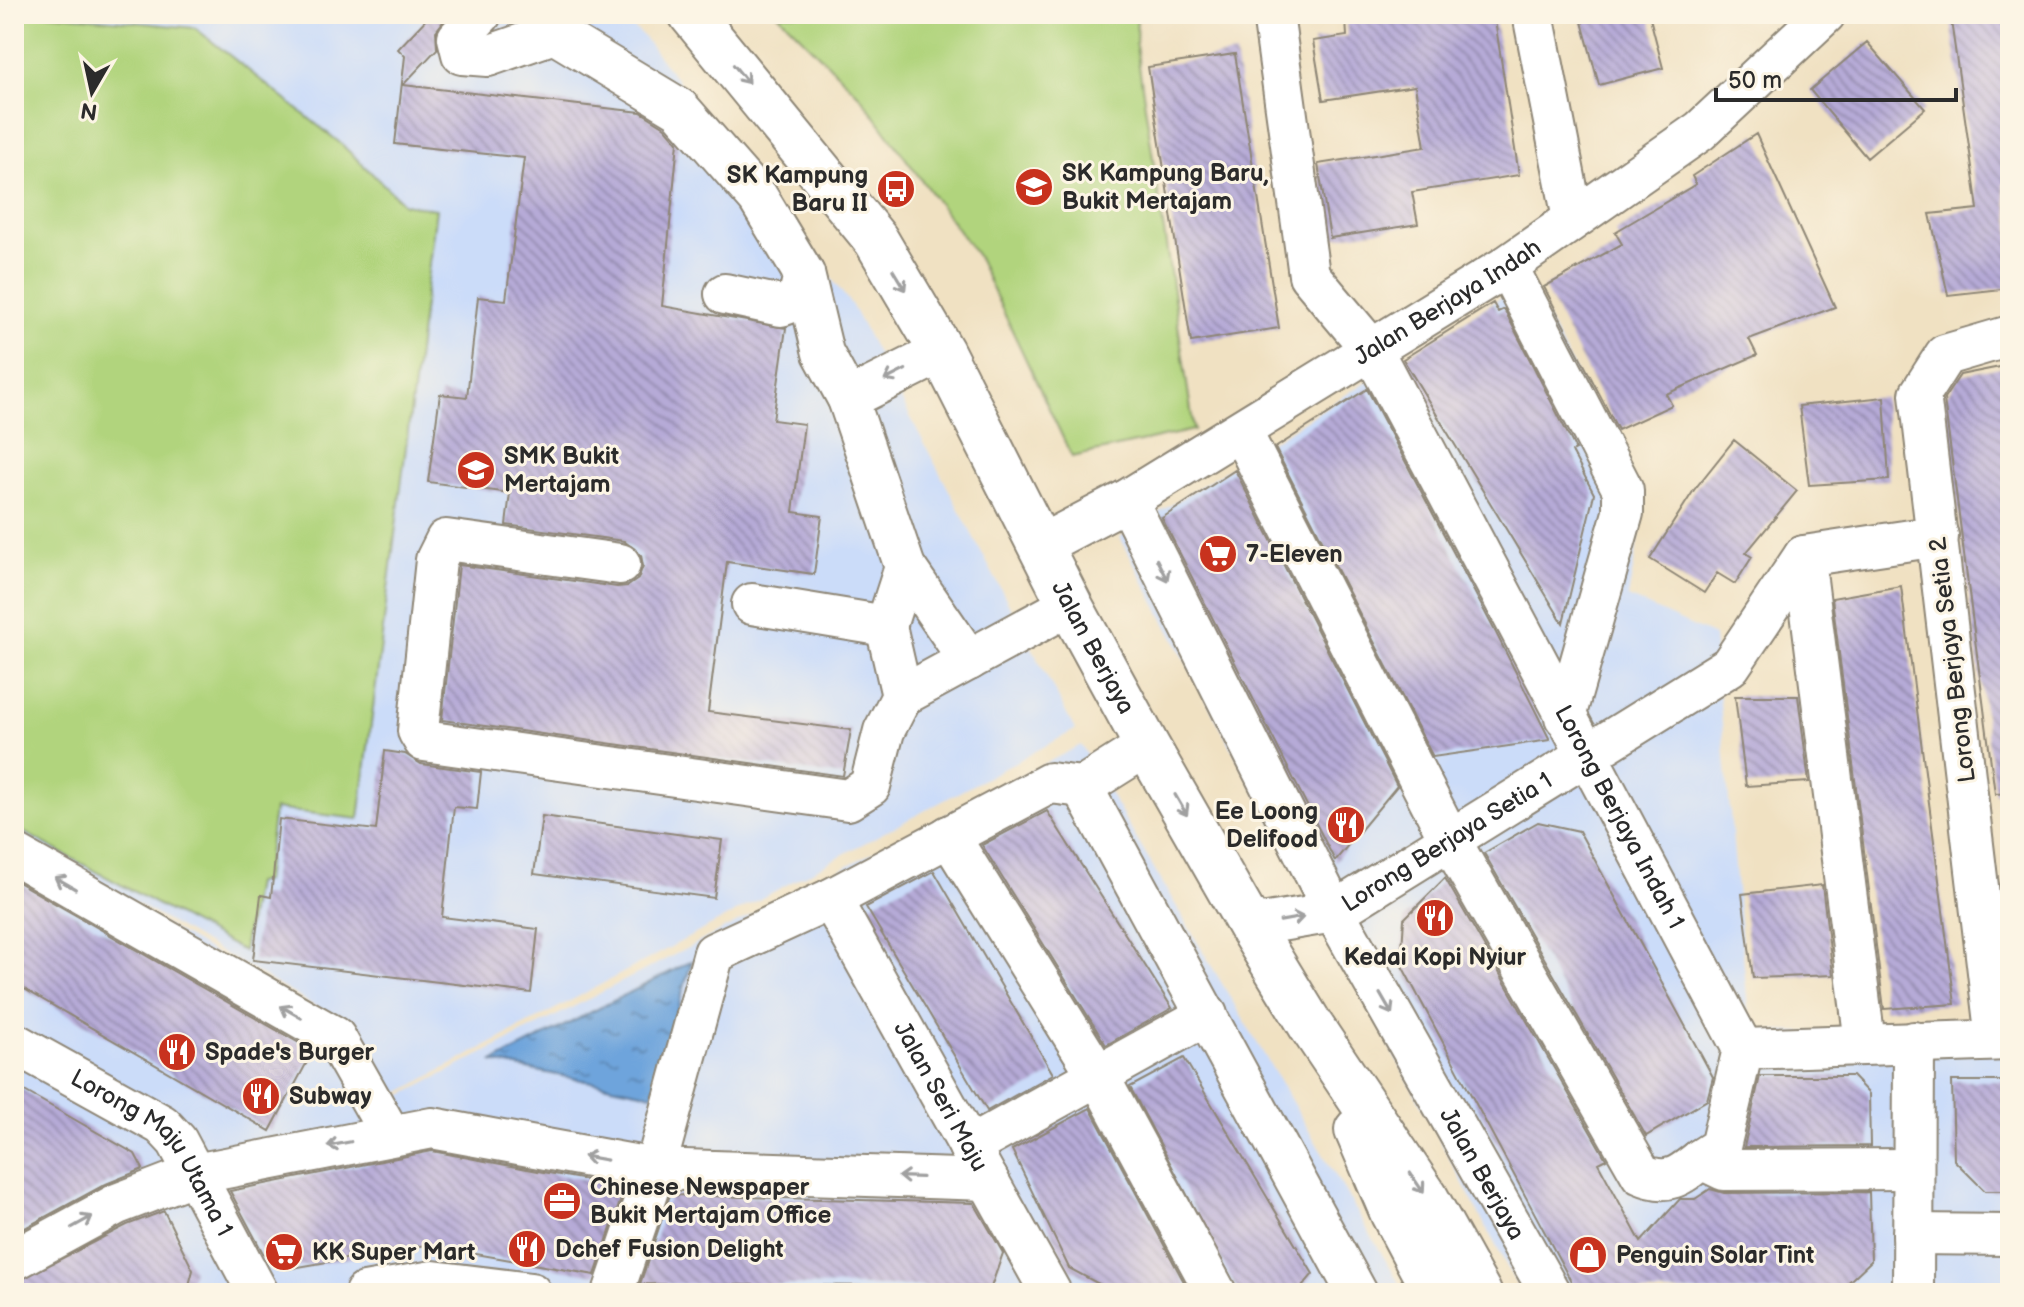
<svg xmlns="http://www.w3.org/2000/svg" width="2024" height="1307" font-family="'Balsamiq Sans',sans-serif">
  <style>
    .built { fill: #cbdcf9 }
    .garden { fill: #b1d47d; stroke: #6e8054; stroke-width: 2 }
    .water { fill: url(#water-ripples); stroke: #4c6884; stroke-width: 2 }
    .building { fill: url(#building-back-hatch) }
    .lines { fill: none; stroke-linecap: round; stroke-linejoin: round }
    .minor-casing { stroke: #8e8676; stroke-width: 44 }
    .major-casing { stroke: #8e8676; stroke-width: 48 }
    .minor { stroke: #fff; stroke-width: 40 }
    .major { stroke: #fff; stroke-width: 44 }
    .oneway { stroke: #a0a0a0 }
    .labels { text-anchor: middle; stroke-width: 6; stroke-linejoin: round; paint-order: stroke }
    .poi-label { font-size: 24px; font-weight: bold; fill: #2b2b2b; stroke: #fcf5e5; text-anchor: start }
    .street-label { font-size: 24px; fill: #2b2b2b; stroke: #fcf5e5 }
  </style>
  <defs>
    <pattern id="water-ripples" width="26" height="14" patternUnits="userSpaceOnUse" patternTransform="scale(2)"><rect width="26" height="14" fill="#6ea4dc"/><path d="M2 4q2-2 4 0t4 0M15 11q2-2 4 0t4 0" fill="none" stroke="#5b86b3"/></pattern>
    <pattern id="building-back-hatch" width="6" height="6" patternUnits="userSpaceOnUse" patternTransform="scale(2)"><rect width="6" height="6" fill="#b6aad7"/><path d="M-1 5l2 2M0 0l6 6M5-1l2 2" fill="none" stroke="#948baf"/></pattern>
  </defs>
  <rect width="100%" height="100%" fill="#fcf5e5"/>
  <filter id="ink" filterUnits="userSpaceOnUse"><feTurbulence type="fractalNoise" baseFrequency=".0125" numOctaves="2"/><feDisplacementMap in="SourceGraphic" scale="16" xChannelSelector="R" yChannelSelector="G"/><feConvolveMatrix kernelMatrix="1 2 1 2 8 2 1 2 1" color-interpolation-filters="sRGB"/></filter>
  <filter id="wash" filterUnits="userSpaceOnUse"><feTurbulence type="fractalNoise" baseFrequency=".006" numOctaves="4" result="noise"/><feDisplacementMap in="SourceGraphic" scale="32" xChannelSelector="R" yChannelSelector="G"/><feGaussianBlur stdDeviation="1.8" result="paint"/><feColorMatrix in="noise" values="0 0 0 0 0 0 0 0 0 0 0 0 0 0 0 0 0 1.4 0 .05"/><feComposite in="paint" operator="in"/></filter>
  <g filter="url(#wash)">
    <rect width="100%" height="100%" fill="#f0e1c2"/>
    <path class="built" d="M14,14h603l25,21 209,269 224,426 -680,365 -44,-68 -337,-194z
      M1527,281l118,222 -17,94 86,39 36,395 260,5v257h-489l-401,-756z
      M1081,745l324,548h-1391v-454l334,190 43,72z"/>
    <path class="garden" d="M14,14h37l144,14 145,115 64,61 32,5 -77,610 -85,-10 -9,72 -10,2 -12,68 -229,-124z
      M778,14h359l-1,32 58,384 -122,27 -95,-201 -117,-160z"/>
    <path class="water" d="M692,961l-40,133 -159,-32z"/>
    <g id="blocks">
      <path class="building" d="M431,14h18l-13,17 1,18 -34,36 238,27 24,15 13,15 -16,164 124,22 -13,92 31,4 -11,88 29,4 -8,58 -87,-12 -19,150 143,18 -8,46 -401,-56 17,-155 158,22 11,-1 10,-7 5,-13 -2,-11 -17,-14 -118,-16 4,-32 -82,-11 12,-88 27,3 11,-100 28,3 18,-142 -129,-14 10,-88 -7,-7z
        M1388,14h106l25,161 -107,17 6,32 -88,14 -12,-74 107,-17 -10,-61 -92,14 -10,-59 34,-5 -1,-16z
        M1597,14h52l14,54 -64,17 -18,-67z
        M1950,14h60v169l-7,1 7,40v64l-62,7 -18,-81 48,-5z
        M1867,42l58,67 -58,49 -57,-68z
        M1235,54l44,274 -88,14 -43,-275z
        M1756,134l79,173 -86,32 8,16 -91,39 6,11 -54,25 -74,-143 78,-43 -7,-12 81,-48 -4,-8z
        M1493,303l5,9 6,-3 72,141 -4,2 22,42 -31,129 -160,-264z
        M2010,365v428l-15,1 -51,-395 16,-24z
        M1367,389l129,244 54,107 -117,17 -158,-309z
        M1884,397l5,83 -80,5 -10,-79z
        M1734,440l63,51 -51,62 6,4 -17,27 -18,-11 -13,20 -54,-34 44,-69z
        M1235,470l162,316 -62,75 -173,-343z
        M1901,586l54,418 -71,5 -52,-411z
        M1735,696h63l11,86 -63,4z
        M385,751l20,3 16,10 60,8 -4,37 -23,-2 -12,110 96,12 -7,64 -278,-33 8,-65 10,2 8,-78 97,11z
        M1047,811l125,197 -66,37 -124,-200z
        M542,816l180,24 -8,58 -180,-24z
        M1538,822l41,9 134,246 -6,23 -61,36 -162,-283z
        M934,871l119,203 -66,37 -121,-204z
        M1445,878l161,281 -8,4 43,79 39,-43h15l15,-10 14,4 145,-1 2,69 -32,30 -237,2 -29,-8 -172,-321 3,-45z
        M14,880l299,171 -43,80 -256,-148z
        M1822,885l11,90 -80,3 -11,-84z
        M1184,1058l129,216 -16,19h-58l-109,-206z
        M1760,1076h92l17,18 1,52 -126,1z
        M1952,1081h58v110h-25l-31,-31z
        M14,1085l121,69 8,15 -37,15 -92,50z
        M1090,1108l100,185 -82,-4 -39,-21 -57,-118z
        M432,1151l186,35 5,7 -28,82 -170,-30 -138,24 -24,-16 -33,-62z
        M670,1195l304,8 29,50 -12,34 -351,-3z
        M164,1211l29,59 -6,23h-173v-10l113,-58z"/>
    </g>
  </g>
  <g filter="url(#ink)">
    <use href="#blocks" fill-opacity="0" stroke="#8e8676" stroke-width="2"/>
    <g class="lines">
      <defs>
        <g id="minor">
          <path d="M481,14l-23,24 4,16 26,2 66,-23"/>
          <path d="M554,14v19l126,76 78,89 46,76 -6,26 -17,6 -56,-12"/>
          <path id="s1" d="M1273,14l36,261 63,75 371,699"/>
          <path d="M1533,14l40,205"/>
          <path d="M1507,266l116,224v23l-58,204"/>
          <path d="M804,274l19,79 25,46 57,168 64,93"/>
          <path d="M848,399l94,-47"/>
          <path d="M1241,431l209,409 191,334c27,12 39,2 60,-15l23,11 189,-1"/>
          <path id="s2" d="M1127,500l207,412 216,381"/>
          <path id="s3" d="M1039,546l88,-46 380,-234 193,-135 125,-117"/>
          <path d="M1804,556l61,487"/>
          <path d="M620,564l-174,-24 -10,20 -18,171 6,10 424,59 22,-14 14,-55 18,-35 168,-91"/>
          <path d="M752,604l134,22 19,-59"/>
          <path d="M886,626l16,70"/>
          <path d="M1082,787l275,506"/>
          <path d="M949,836l150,241 117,216"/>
          <path d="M14,854l321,183 55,97"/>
          <path id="s4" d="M831,899l220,394"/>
          <path id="s5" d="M1250,926l84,-14 396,-246 74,-110 134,-20"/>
          <path d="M1996,1040l-76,-646 25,-39 65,-19"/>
          <path id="s6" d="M14,1043l148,82 15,16 81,152"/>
          <path d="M1743,1049l267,-9"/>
          <path d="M969,1147l238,-132"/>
          <path d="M1701,1159l19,-12 23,-98"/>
          <path d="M1913,1234l97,1"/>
          <path d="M14,1260l103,-56 78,-30 237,-46 223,41 333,11"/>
          <path d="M365,1293l68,-12 98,12"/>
          <path d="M613,1293l42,-124 59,-216 117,-54 219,-116 32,4 65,-41"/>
          <path d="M1913,1293l1,-251"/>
        </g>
        <g id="major">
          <path id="s7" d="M691,14l185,226 66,112 128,253 77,141 103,180 61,100 114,170 54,97"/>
          <path d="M1357,1130l36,84 42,79"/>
        </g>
      </defs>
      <use href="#minor" class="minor-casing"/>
      <use href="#major" class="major-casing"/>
      <use href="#minor" class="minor"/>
      <use href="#major" class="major"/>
    </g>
    <defs><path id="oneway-shaft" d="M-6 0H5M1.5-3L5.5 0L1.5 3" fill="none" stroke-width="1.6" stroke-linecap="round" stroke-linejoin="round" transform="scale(2)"/></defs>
    <g class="oneway">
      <use href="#oneway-shaft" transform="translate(741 74) rotate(51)"/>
      <use href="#oneway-shaft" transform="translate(899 280) rotate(59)"/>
      <use href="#oneway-shaft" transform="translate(895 375) rotate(153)"/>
      <use href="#oneway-shaft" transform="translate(1162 570) rotate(63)"/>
      <use href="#oneway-shaft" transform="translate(1181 805) rotate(60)"/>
      <use href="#oneway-shaft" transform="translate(65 883) rotate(-150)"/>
      <use href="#oneway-shaft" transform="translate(1292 919) rotate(-10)"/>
      <use href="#oneway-shaft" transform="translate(1386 1004) rotate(60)"/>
      <use href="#oneway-shaft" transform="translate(291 1012) rotate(-150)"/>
      <use href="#oneway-shaft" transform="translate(339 1144) rotate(169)"/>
      <use href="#oneway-shaft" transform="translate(595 1158) rotate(-170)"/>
      <use href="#oneway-shaft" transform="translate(910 1177) rotate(-178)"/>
      <use href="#oneway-shaft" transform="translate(1417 1183) rotate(56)"/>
      <use href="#oneway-shaft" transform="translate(82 1222) rotate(-29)"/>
    </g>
  </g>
  <defs>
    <symbol id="school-disc" viewBox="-11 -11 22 22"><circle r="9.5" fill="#c8321e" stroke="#fcf5e5"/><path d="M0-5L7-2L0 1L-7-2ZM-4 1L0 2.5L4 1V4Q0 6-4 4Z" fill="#fff"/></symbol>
    <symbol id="bus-disc" viewBox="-11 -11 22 22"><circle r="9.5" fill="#c8321e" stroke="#fcf5e5"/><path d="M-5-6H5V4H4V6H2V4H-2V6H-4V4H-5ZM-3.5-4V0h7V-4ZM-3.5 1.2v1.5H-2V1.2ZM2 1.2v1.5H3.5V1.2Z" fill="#fff"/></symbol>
    <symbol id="supermarket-disc" viewBox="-11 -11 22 22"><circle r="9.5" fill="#c8321e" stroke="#fcf5e5"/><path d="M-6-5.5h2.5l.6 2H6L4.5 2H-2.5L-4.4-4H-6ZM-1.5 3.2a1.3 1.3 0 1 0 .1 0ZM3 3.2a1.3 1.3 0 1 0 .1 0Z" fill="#fff"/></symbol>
    <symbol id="restaurant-disc" viewBox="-11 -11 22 22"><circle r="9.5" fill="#c8321e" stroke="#fcf5e5"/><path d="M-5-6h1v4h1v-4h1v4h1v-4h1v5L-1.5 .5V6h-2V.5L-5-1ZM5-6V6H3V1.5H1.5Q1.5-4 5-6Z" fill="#fff"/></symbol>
    <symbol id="office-disc" viewBox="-11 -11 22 22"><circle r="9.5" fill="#c8321e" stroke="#fcf5e5"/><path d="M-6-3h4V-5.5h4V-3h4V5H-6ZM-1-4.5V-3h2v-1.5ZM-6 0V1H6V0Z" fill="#fff"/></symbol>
    <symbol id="shop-disc" viewBox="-11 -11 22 22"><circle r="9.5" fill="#c8321e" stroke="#fcf5e5"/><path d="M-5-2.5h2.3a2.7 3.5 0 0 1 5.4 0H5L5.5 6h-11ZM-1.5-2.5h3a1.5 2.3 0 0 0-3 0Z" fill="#fff"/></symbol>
  </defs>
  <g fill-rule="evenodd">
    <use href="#school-disc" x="1012" y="165" width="44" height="44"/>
    <use href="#bus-disc" x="874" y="167" width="44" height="44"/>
    <use href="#school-disc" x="454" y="448" width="44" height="44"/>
    <use href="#supermarket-disc" x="1196" y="532" width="44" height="44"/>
    <use href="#restaurant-disc" x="1324" y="803" width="44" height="44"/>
    <use href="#restaurant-disc" x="1413" y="896" width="44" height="44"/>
    <use href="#restaurant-disc" x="155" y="1030" width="44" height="44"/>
    <use href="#restaurant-disc" x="239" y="1074" width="44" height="44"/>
    <use href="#office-disc" x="540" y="1179" width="44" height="44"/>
    <use href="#restaurant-disc" x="505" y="1227" width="44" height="44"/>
    <use href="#supermarket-disc" x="262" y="1230" width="44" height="44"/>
    <use href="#shop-disc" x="1566" y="1233" width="44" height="44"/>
  </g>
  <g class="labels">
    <g class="poi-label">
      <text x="1062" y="181">SK Kampung Baru,<tspan x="1062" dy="28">Bukit Mertajam</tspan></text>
      <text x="868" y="183" text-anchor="end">SK Kampung<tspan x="868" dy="28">Baru II</tspan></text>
      <text x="504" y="464">SMK Bukit<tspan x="504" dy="28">Mertajam</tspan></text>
      <text x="1246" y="562">7-Eleven</text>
      <text x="1318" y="819" text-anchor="end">Ee Loong<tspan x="1318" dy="28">Delifood</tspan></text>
      <text x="1435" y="965" text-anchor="middle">Kedai Kopi Nyiur</text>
      <text x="205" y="1060">Spade's Burger</text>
      <text x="289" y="1104">Subway</text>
      <text x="590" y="1195">Chinese Newspaper<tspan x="590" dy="28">Bukit Mertajam Office</tspan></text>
      <text x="555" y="1257">Dchef Fusion Delight</text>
      <text x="312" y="1260">KK Super Mart</text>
      <text x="1616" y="1263">Penguin Solar Tint</text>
    </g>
    <g class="street-label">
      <text dy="8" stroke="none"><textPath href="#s3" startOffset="476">Jalan Berjaya Indah</textPath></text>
      <text dy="8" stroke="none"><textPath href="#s7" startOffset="754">Jalan Berjaya</textPath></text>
      <text transform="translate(1952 660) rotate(-97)" y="8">Lorong Berjaya Setia 2</text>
      <text dy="8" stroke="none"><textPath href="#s1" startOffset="890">Lorong Berjaya Indah 1</textPath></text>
      <text dy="8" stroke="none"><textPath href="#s5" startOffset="218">Lorong Berjaya Setia 1</textPath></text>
      <text dy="8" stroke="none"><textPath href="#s4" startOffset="226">Jalan Seri Maju</textPath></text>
      <text dy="8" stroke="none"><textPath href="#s6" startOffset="182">Lorong Maju Utama 1</textPath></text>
      <text dy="8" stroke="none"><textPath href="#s2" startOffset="762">Jalan Berjaya</textPath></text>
    </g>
  </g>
  <rect width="2024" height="1307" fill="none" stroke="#fcf5e5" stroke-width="48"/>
  <g transform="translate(92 92) rotate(189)" stroke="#fcf5e5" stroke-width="6" paint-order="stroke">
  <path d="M0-6L14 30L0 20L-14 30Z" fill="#2b2b2b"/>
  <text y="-12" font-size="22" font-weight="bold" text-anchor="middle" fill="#2b2b2b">N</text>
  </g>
  <path d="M1716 88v12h240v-12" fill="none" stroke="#2b2b2b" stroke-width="4"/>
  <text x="1728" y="88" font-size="24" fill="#2b2b2b" stroke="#fcf5e5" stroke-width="6" paint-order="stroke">50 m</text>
</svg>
